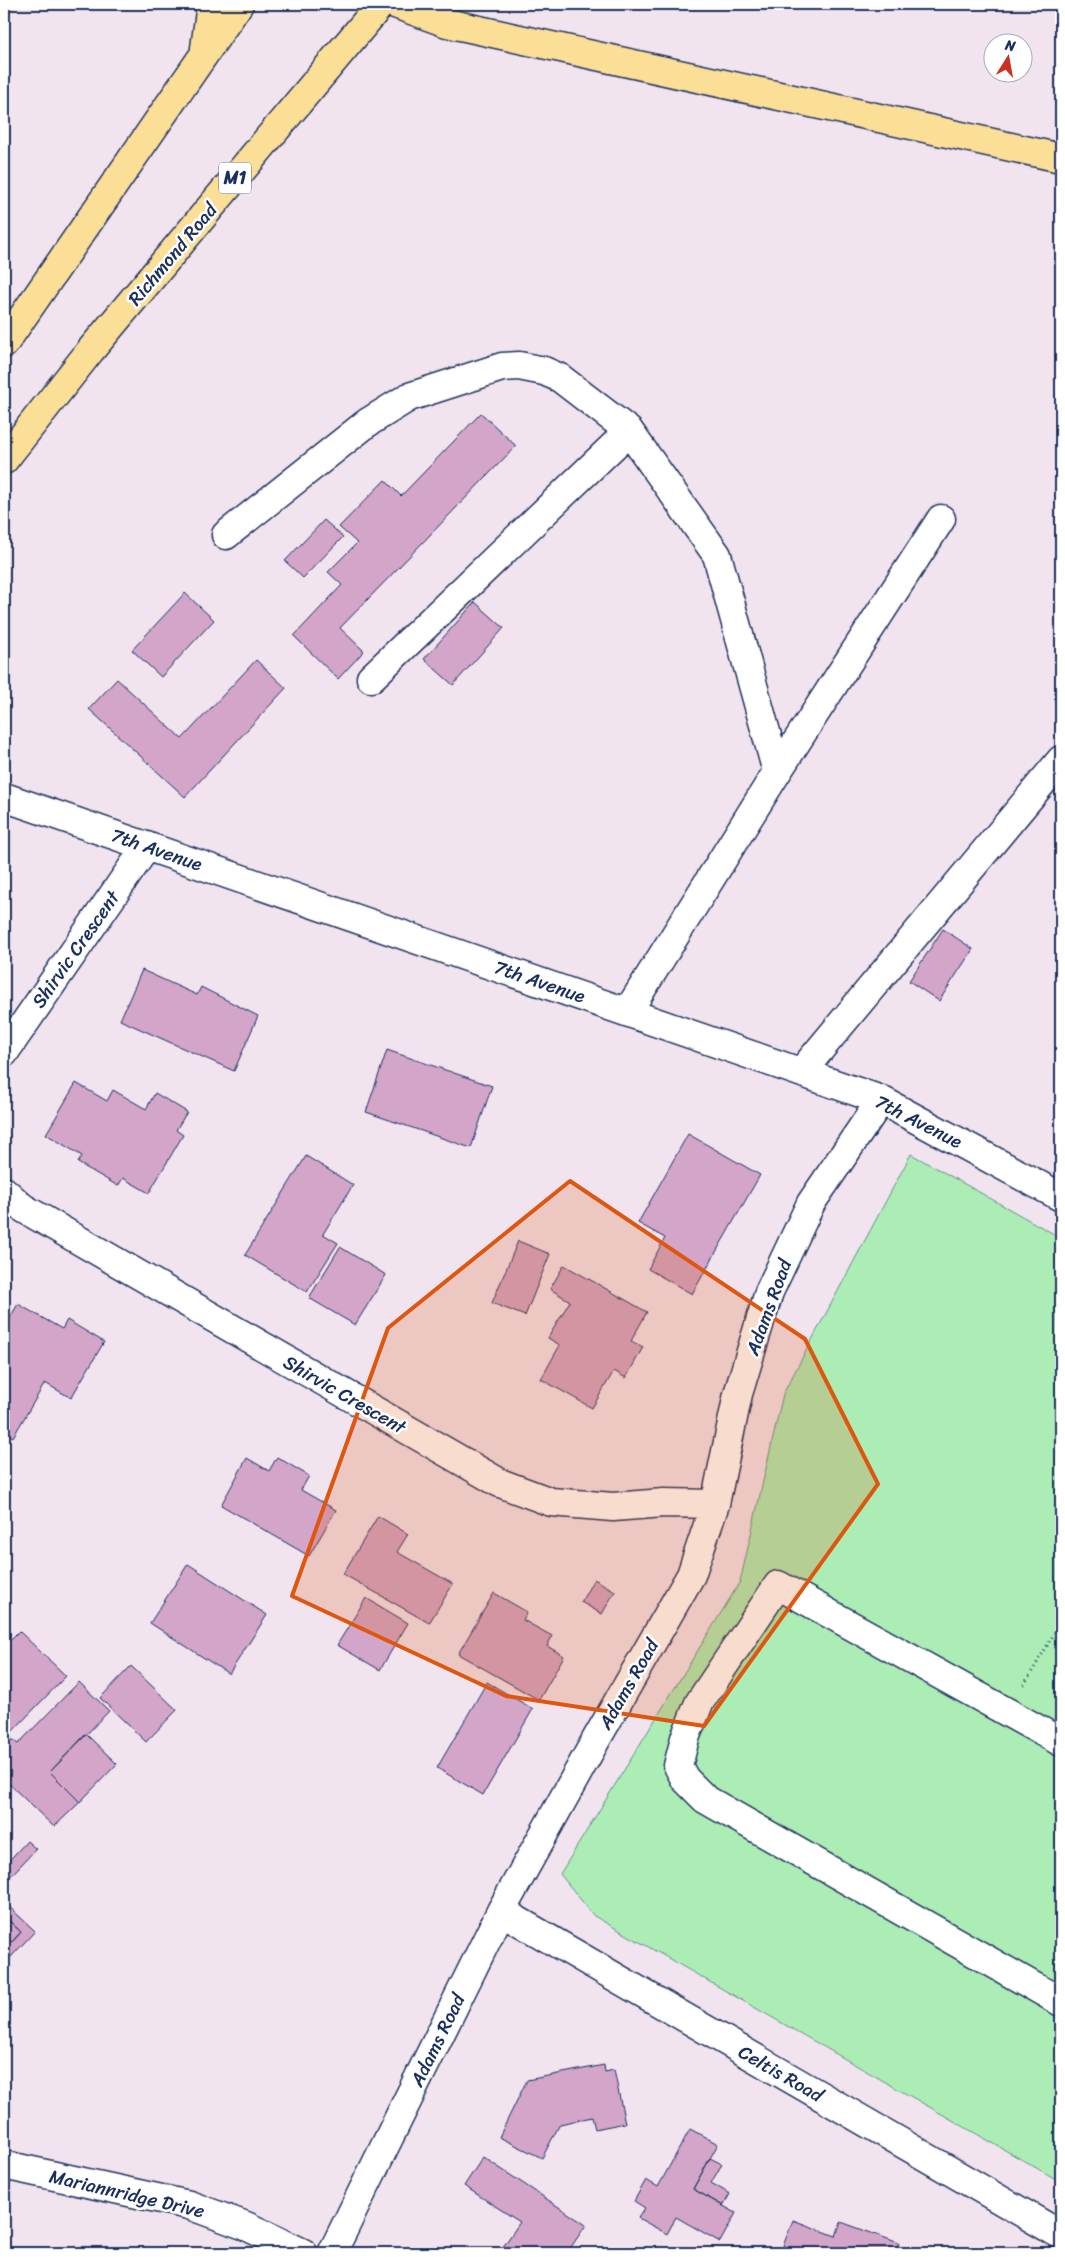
<svg xmlns="http://www.w3.org/2000/svg" width="1065" height="2257" font-family="Sriracha,sans-serif">
  <style>
    .green { fill: #acedb5; stroke: #648e8a }
    .building { fill: #d2a5c9; stroke: #1b2f5e }
    .lines { fill: none; stroke-linecap: round; stroke-linejoin: round }
    .minor-casing { stroke: #1b2f5e; stroke-width: 31 }
    .highway-casing { stroke: #1b2f5e; stroke-width: 31 }
    .path { stroke: #1b2f5e; stroke-width: 3; stroke-dasharray: 1 4; stroke-linecap: butt }
    .minor { stroke: #fff; stroke-width: 28 }
    .highway { stroke: #fbdf96; stroke-width: 28 }
    .marked { fill: #de5710; fill-opacity: 0.2; stroke: #de5710; stroke-width: 4; stroke-linejoin: round }
    .labels { text-anchor: middle; stroke-width: 5; stroke-linejoin: round; paint-order: stroke }
    .shield { fill: #fff; stroke: #5f6d8e; stroke-width: 1 }
    .shield-label { font-size: 18px; font-weight: bold; fill: #1b2f5e }
    .street-label { font-size: 19px; fill: #1b2f5e; stroke: #fff }
  </style>
  <rect width="100%" height="100%" fill="#f2e4ef"/>
  <filter id="ink" filterUnits="userSpaceOnUse"><feTurbulence type="fractalNoise" baseFrequency=".02" numOctaves="2"/><feDisplacementMap in="SourceGraphic" scale="10" xChannelSelector="R" yChannelSelector="G"/><feConvolveMatrix kernelMatrix="1 2 1 2 8 2 1 2 1" color-interpolation-filters="sRGB"/></filter>
  <g filter="url(#ink)">
    <path class="green" d="M911,1154l150,84v944l-467,-266 -34,-42 180,-292 43,-188z"/>
    <path class="building" d="M481,413l35,33 -176,182 24,23 -26,28 -44,-43 48,-51 -14,-13 29,-29 -18,-16 46,-47 16,16z
      M324,520l19,17 -40,41 -18,-17z
      M185,593l29,27 -53,57 -29,-27z
      M475,602l29,26 -51,57 -29,-26z
      M256,660l30,28 -101,109 -96,-88 28,-30 65,60z
      M943,929l30,20 -34,52 -30,-20z
      M142,970l55,25 4,-8 57,29 -24,55 -114,-51z
      M387,1050l105,36 -21,62 -105,-36z
      M76,1083l31,18 6,-11 33,19 9,-16 32,19 -11,18 7,5 -34,58 -26,-15 -5,8 -40,-23 4,-7 -36,-22z
      M688,1134l72,41 -68,119 -44,-25 17,-31 -27,-15z
      M306,1156l47,29 -30,49 15,9 -31,49 -62,-37z
      M518,1241l32,13 -25,62 -33,-13z
      M340,1247l46,28 -31,50 -46,-27z
      M564,1265l83,47 -16,29 12,6 -17,31 -12,-7 -22,37 -51,-29 19,-34 -12,-7 22,-37 -20,-12z
      M18,1304l44,25 5,-9 37,22 -33,56 -26,-15 -32,54 -9,-5v-104z
      M277,1457l32,19 -8,14 35,20 -27,46 -88,-51 26,-47 22,13z
      M378,1516l30,18 -11,18 56,32 -24,39 -86,-49z
      M188,1564l79,51 -38,59 -79,-51z
      M594,1579l21,12 -13,23 -21,-12z
      M494,1593l33,19 -4,8 29,16 -5,10 17,10 -25,44 -81,-46z
      M366,1598l42,25 -28,47 -43,-25z
      M19,1631l47,45 -62,64v-94z
      M131,1666l46,44 -31,32 -46,-44z
      M79,1682l30,29 -59,61 30,30 -26,25 -50,-48v-39l4,-4 10,8z
      M487,1682l46,27 -50,86 -46,-27z
      M86,1734l31,30 -37,38 -30,-30z
      M27,1841l9,8 -32,34v-17z
      M4,1902l31,29 -24,26 -4,-4 -3,4v-15l4,-4 4,4 9,-10 -17,-16z
      M4,1916l17,16 -9,10 -4,-4 -4,4z
      M604,2065l1,7 9,-2 11,53 -30,6 -3,-12 -32,7 -18,34 -43,-21 28,-57z
      M690,2129l28,15 -25,45 43,24 -16,29 -44,-25 -9,17 -29,-16 7,-10 -11,-7 12,-21 12,7z
      M483,2157l103,68 -19,28h-68l21,-31 -56,-36z
      M710,2158l12,6 -11,19 19,11 -7,12 -30,-17z
      M793,2220l43,16 5,-14 58,21 -4,10h-93l-19,-7z"/>
    <g class="lines">
      <defs>
        <path id="minor" d="M226,535l141,-112 42,-26 93,-30 17,-1 25,5 16,7 69,53 88,124 60,217
          M371,678l258,-247
          M4,797l877,303 180,97
          M628,1011l149,-239 164,-253
          M4,1053l143,-207
          M802,1071l259,-311
          M4,1191l19,17 477,275 51,19 62,5 51,-4 51,1
          M1061,1742l-283,-157 -79,118 -14,35 -7,28 7,13 20,20 356,203
          M501,1911l560,324
          M4,2165l185,40 57,21 57,27
          M332,2253l169,-342 96,-173 94,-163 24,-71 23,-110 31,-102 42,-89 70,-103"/>
        <path id="highway" d="M395,4l52,19 614,135
          M205,48l6,-44
          M4,344l235,-340
          M4,460l86,-109 291,-347"/>
      </defs>
      <use href="#minor" class="minor-casing"/>
      <use href="#highway" class="highway-casing"/>
      <path class="path" d="M1024,1685l37,-63"/>
      <use href="#minor" class="minor"/>
      <use href="#highway" class="highway"/>
    </g>
  </g>
  <path class="marked" d="M570,1181l235,158 73,145 -174,242 -198,-30 -214,-100 96,-268z"/>
  <g class="labels">
    <rect class="shield" x="219" y="162.5" width="32" height="31" rx="4"/>
    <g class="shield-label">
      <text x="235" y="184">M1</text>
    </g>
    <g class="street-label">
      <text transform="translate(172 254) rotate(-50)" y="7">Richmond Road</text>
      <text transform="translate(157 849) rotate(19)" y="7">7th Avenue</text>
      <text transform="translate(75 949) rotate(-55)" y="7">Shirvic Crescent</text>
      <text transform="translate(540 981) rotate(19)" y="7">7th Avenue</text>
      <text transform="translate(919 1121) rotate(27)" y="7">7th Avenue</text>
      <text transform="translate(768 1307) rotate(-70)" y="7">Adams Road</text>
      <text transform="translate(345 1394) rotate(30)" y="7">Shirvic Crescent</text>
      <text transform="translate(628 1684) rotate(-60)" y="7">Adams Road</text>
      <text transform="translate(437 2040) rotate(-64)" y="7">Adams Road</text>
      <text transform="translate(781 2073) rotate(30)" y="7">Celtis Road</text>
      <text transform="translate(127 2193) rotate(13)" y="7">Mariannridge Drive</text>
    </g>
  </g>
  <rect width="1065" height="2257" fill="none" stroke="#fff" stroke-width="20"/>
  <rect x="10" y="10" width="1045" height="2237" fill="none" stroke="#1b2f5e" stroke-width="2" filter="url(#ink)"/>
  <g transform="translate(1008 58) rotate(11)"><circle r="24" fill="#ffffff" stroke="#a4acbf"/>
  <path d="M0-4L9 19L0 12L-9 19Z" fill="#c8321e"/>
  <text y="-8" font-size="14" font-weight="bold" text-anchor="middle" fill="#1b2f5e">N</text>
  </g>
</svg>
